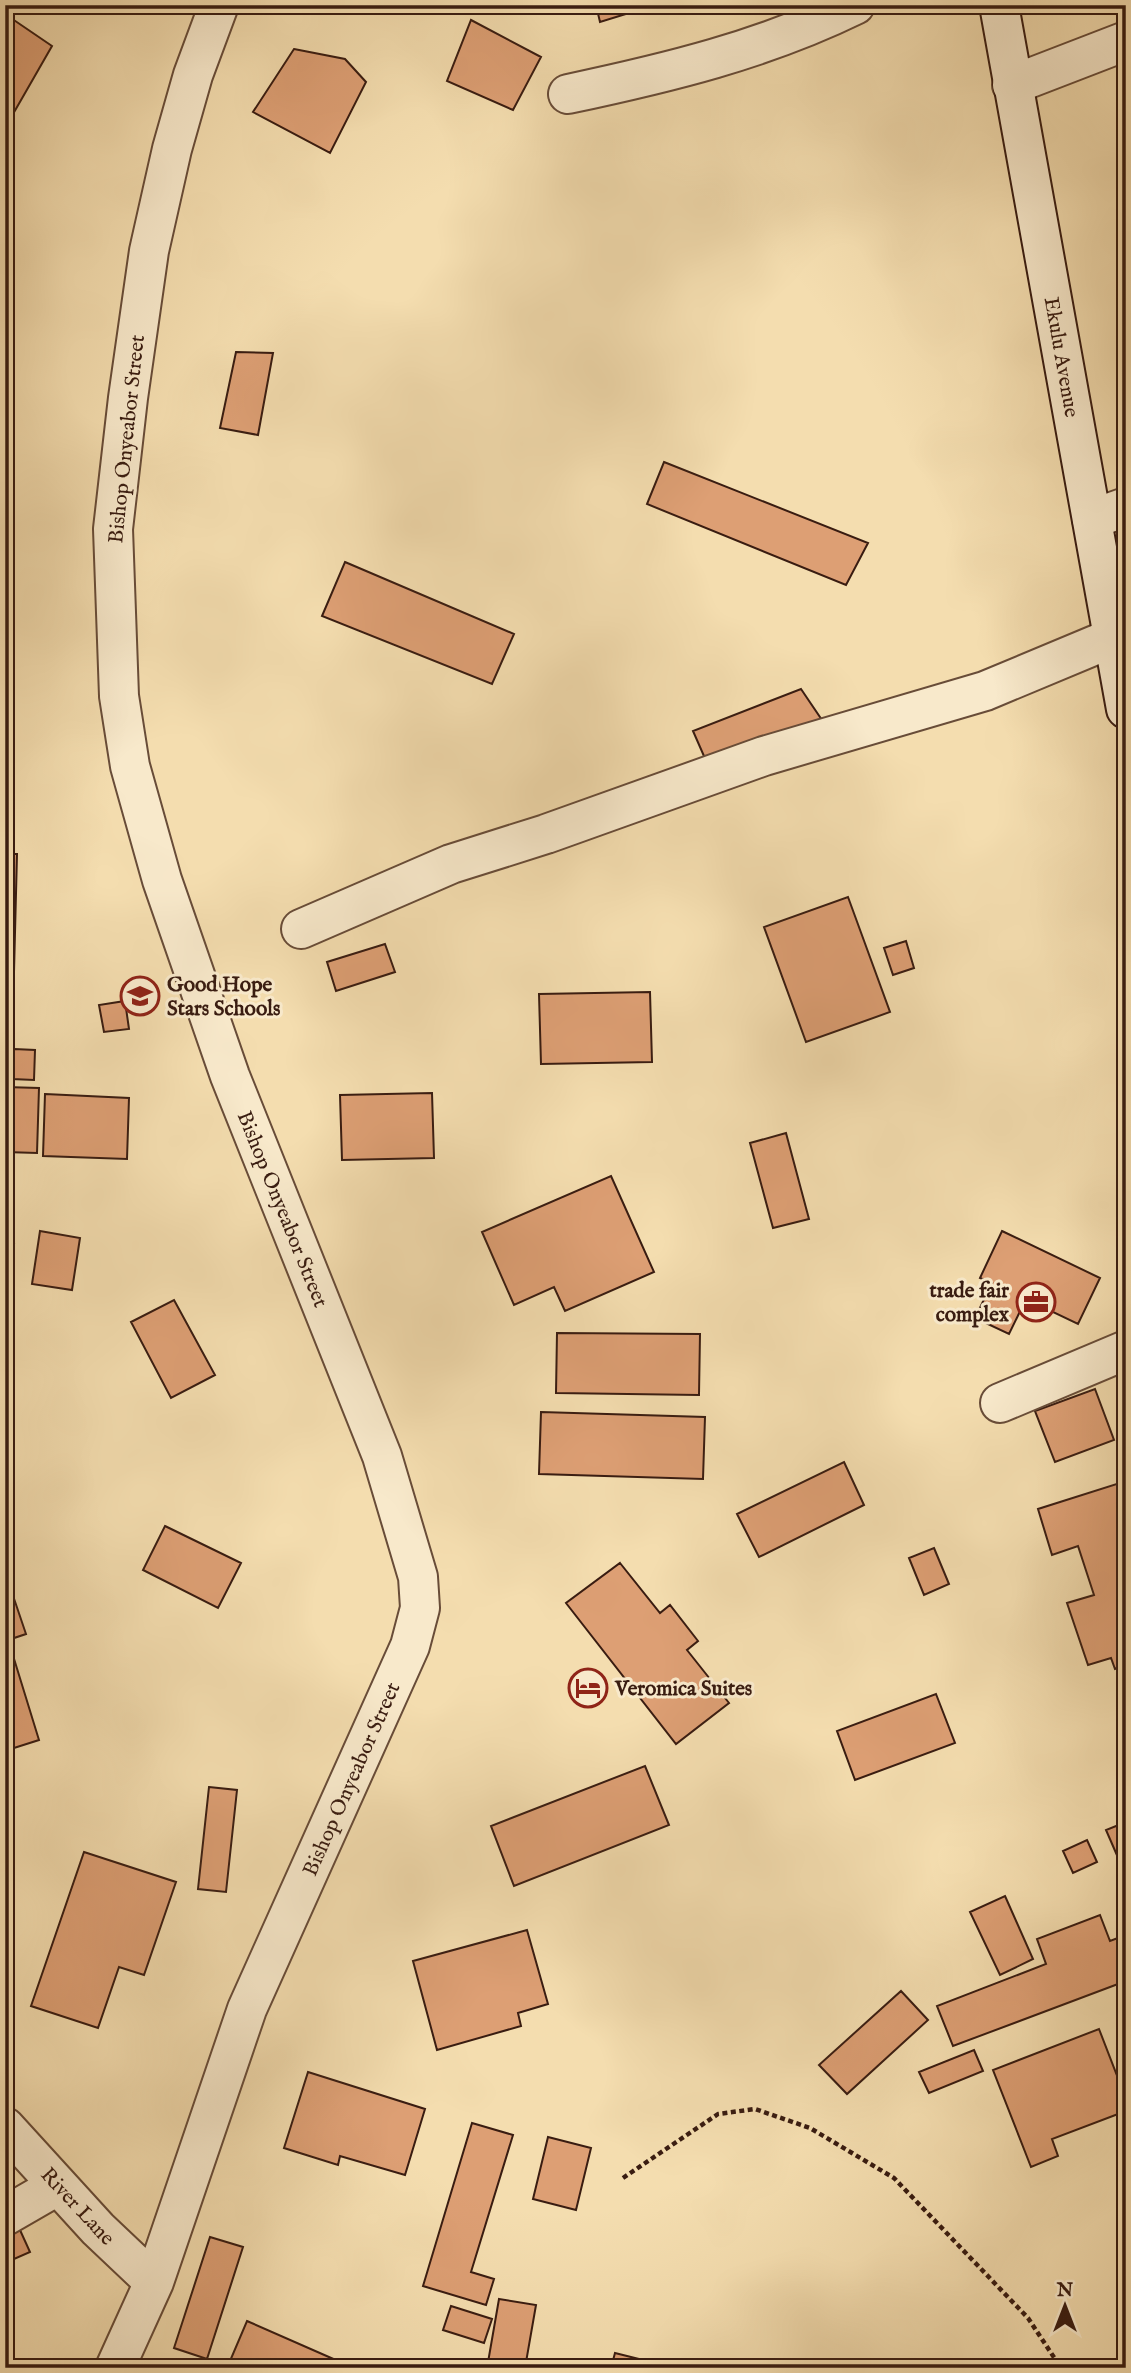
<svg xmlns="http://www.w3.org/2000/svg" width="1131" height="2373" font-family="'IM FELL English',serif">
  <style>
    .building { fill: #dd9f74; stroke: #391c11; stroke-width: 2 }
    .lines { fill: none; stroke-linecap: round; stroke-linejoin: round }
    .street-casing { stroke: #684c38; stroke-width: 42 }
    .secondary-casing { stroke: #391c11; stroke-width: 42 }
    .path { stroke: #391c11; stroke-width: 4.5; stroke-dasharray: 5 3.5; stroke-linecap: butt }
    .street { stroke: #f8e9cb; stroke-width: 38 }
    .secondary { stroke: #f8e9cb; stroke-width: 38 }
    .labels { text-anchor: middle; stroke-width: 6; stroke-linejoin: round; paint-order: stroke }
    .street-label { font-size: 21px; fill: #391c11; stroke: #f8e9cb }
    .poi-label { font-size: 21px; font-weight: bold; fill: #391c11; stroke: #f8e9cb; text-anchor: start }
  </style>
  <rect width="100%" height="100%" fill="#f4ddaf"/>
  <filter id="stains"><feTurbulence type="fractalNoise" baseFrequency=".00286" numOctaves="4"/><feColorMatrix values="0 0 0 0 .2 0 0 0 0 .09 0 0 0 0 .02 0 0 0 .5 -.17"/></filter>
  <radialGradient id="worn" r=".72"><stop offset=".6" stop-color="#630" stop-opacity="0"/><stop offset="1" stop-color="#630" stop-opacity=".3"/></radialGradient>
  <path class="building" d="M596,5h59l-55,17z
    M5,14l47,32 -47,82z
    M471,20l70,37 -28,53 -66,-29z
    M294,49l51,10 21,23 -36,71 -77,-41z
    M236,352l37,1 -15,82 -38,-7z
    M664,462l204,81 -22,42 -199,-81z
    M345,562l169,72 -22,50 -170,-68z
    M9,673v61l-4,1v-61z
    M801,689l25,37 -119,37 -14,-32z
    M5,854h12l-3,118h-9z
    M848,897l42,115 -84,30 -42,-115z
    M906,941l8,27 -21,7 -9,-27z
    M385,944l10,28 -59,19 -9,-29z
    M650,992l2,70 -111,2 -2,-70z
    M125,1001l4,28 -25,3 -5,-27z
    M14,1049l21,1 -1,30 -22,-1z
    M5,1087l34,1 -2,65 -32,-1z
    M432,1093l2,65 -92,2 -2,-65z
    M45,1094l84,4 -2,61 -84,-3z
    M786,1133l23,86 -36,9 -23,-85z
    M611,1176l43,96 -89,39 -11,-24 -40,18 -32,-73z
    M40,1231l40,7 -8,52 -40,-6z
    M1002,1231l98,47 -22,46 -52,-25 -17,35 -34,-16 17,-35 -12,-5z
    M5,1243l9,1 -4,31h-5z
    M174,1300l41,75 -44,23 -40,-76z
    M557,1333l143,1 -1,61 -143,-2z
    M1095,1389l19,51 -59,22 -20,-51z
    M541,1412l164,5 -2,62 -164,-5z
    M844,1462l20,43 -105,52 -22,-43z
    M1126,1481v184l-11,4 -4,-11 -23,7 -21,-62 27,-8 -16,-49 -26,9 -14,-46z
    M165,1526l76,37 -23,45 -75,-38z
    M934,1548l15,36 -25,11 -15,-37z
    M620,1563l40,50 10,-8 28,36 -11,9 42,53 -53,41 -110,-141z
    M5,1572l21,62 -21,7z
    M11,1649l28,91 -25,8 -9,-26v-71z
    M936,1694l19,49 -100,37 -18,-49z
    M645,1766l24,59 -155,61 -23,-60z
    M209,1787l28,3 -11,102 -28,-3z
    M1126,1822v54l-20,-46z
    M1087,1840l10,22 -24,11 -10,-22z
    M84,1852l92,30 -32,93 -25,-8 -21,61 -67,-22z
    M1005,1896l28,63 -33,16 -30,-63z
    M1100,1915l10,26 16,-6v46l-173,65 -16,-40 109,-42 -9,-25z
    M527,1930l21,74 -30,9 3,13 -84,24 -24,-89z
    M901,1991l27,29 -81,74 -28,-29z
    M1099,2029l27,70v12l-74,28 6,17 -27,11 -38,-97z
    M974,2050l9,21 -54,22 -10,-21z
    M308,2072l117,37 -20,66 -65,-19 -2,9 -54,-17z
    M472,2123l41,12 -42,137 23,7 -8,26 -63,-19z
    M548,2137l43,11 -15,62 -43,-11z
    M15,2219l15,33 -25,11v-40z
    M210,2237l33,10 -36,112 -33,-11z
    M499,2299l37,6 -11,63h-38z
    M451,2306l41,13 -8,24 -41,-13z
    M247,2321l107,47h-127z
    M615,2353l60,15h-64z"/>
  <g class="lines">
    <defs>
      <path id="street" d="M1012,85l114,-44
        M568,94c99,-21 195,-44 287,-89
        M1092,519l34,-12
        M301,929l150,-65 95,-30 218,-78 221,-65 127,-53
        M1000,1403l126,-53
        M5,2127l93,102 56,53
        M5,2216l52,-30
        M115,2368l39,-86 93,-273 163,-363 10,-38 -2,-31 -36,-121 -152,-380 -68,-196 -32,-114 -11,-70 -6,-167 15,-131 21,-147 23,-102 21,-74 26,-70"/>
      <path id="secondary" d="M999,5l127,704"/>
    </defs>
    <use href="#street" class="street-casing"/>
    <use href="#secondary" class="secondary-casing"/>
    <path class="path" d="M623,2178l95,-64 37,-5 55,19 84,50 134,140 33,50"/>
    <use href="#street" class="street"/>
    <use href="#secondary" class="secondary"/>
  </g>
  <defs>
    <symbol id="school-ring" viewBox="-11 -11 22 22"><circle r="9.5" fill="#f8e9cb" stroke="#8f2418" stroke-width="1.5"/><path d="M0-5L7-2L0 1L-7-2ZM-4 1L0 2.5L4 1V4Q0 6-4 4Z" fill="#8f2418"/></symbol>
    <symbol id="office-ring" viewBox="-11 -11 22 22"><circle r="9.5" fill="#f8e9cb" stroke="#8f2418" stroke-width="1.5"/><path d="M-6-3h4V-5.5h4V-3h4V5H-6ZM-1-4.5V-3h2v-1.5ZM-6 0V1H6V0Z" fill="#8f2418"/></symbol>
    <symbol id="hotel-ring" viewBox="-11 -11 22 22"><circle r="9.5" fill="#f8e9cb" stroke="#8f2418" stroke-width="1.5"/><path d="M-6-4.5h1.5V1H6V5H4.5V3h-9V5H-6ZM-4 0a1.8 1.8 0 1 1 3.6 0ZM.5 0V-2.5h3Q6-2.5 6 0Z" fill="#8f2418"/></symbol>
  </defs>
  <g fill-rule="evenodd">
    <use href="#school-ring" x="118" y="974" width="44" height="44"/>
    <use href="#office-ring" x="1014" y="1280" width="44" height="44"/>
    <use href="#hotel-ring" x="566" y="1666" width="44" height="44"/>
  </g>
  <g class="labels">
    <g class="street-label">
      <text transform="translate(1062 357) rotate(80)" y="7">Ekulu Avenue</text>
      <text transform="translate(126 439) rotate(-84)" y="7">Bishop Onyeabor Street</text>
      <text transform="translate(283 1209) rotate(68)" y="7">Bishop Onyeabor Street</text>
      <text transform="translate(351 1779) rotate(-66)" y="7">Bishop Onyeabor Street</text>
      <text transform="translate(78 2206) rotate(47)" y="7">River Lane</text>
    </g>
    <g class="poi-label">
      <text x="167" y="991">Good Hope<tspan x="167" dy="24">Stars Schools</tspan></text>
      <text x="1009" y="1297" text-anchor="end">trade fair<tspan x="1009" dy="24">complex</tspan></text>
      <text x="615" y="1695">Veromica Suites</text>
    </g>
  </g>
  <rect width="1131" height="2373" fill="none" stroke="#f4ddaf" stroke-width="28"/>
  <rect x="7" y="7" width="1117" height="2359" fill="none" stroke="#391c11" stroke-width="3.5"/>
  <rect x="14" y="14" width="1103" height="2345" fill="none" stroke="#391c11" stroke-width="2"/>
  <g transform="translate(1065 2306)" stroke="#f8e9cb" stroke-width="5" paint-order="stroke">
  <path d="M0-5L12 26L0 18L-12 26Z" fill="#391c11"/>
  <text y="-10" font-size="19" font-weight="bold" text-anchor="middle" fill="#391c11">N</text>
  </g>
  <rect width="100%" height="100%" filter="url(#stains)"/>
  <rect width="100%" height="100%" fill="url(#worn)"/>
</svg>
